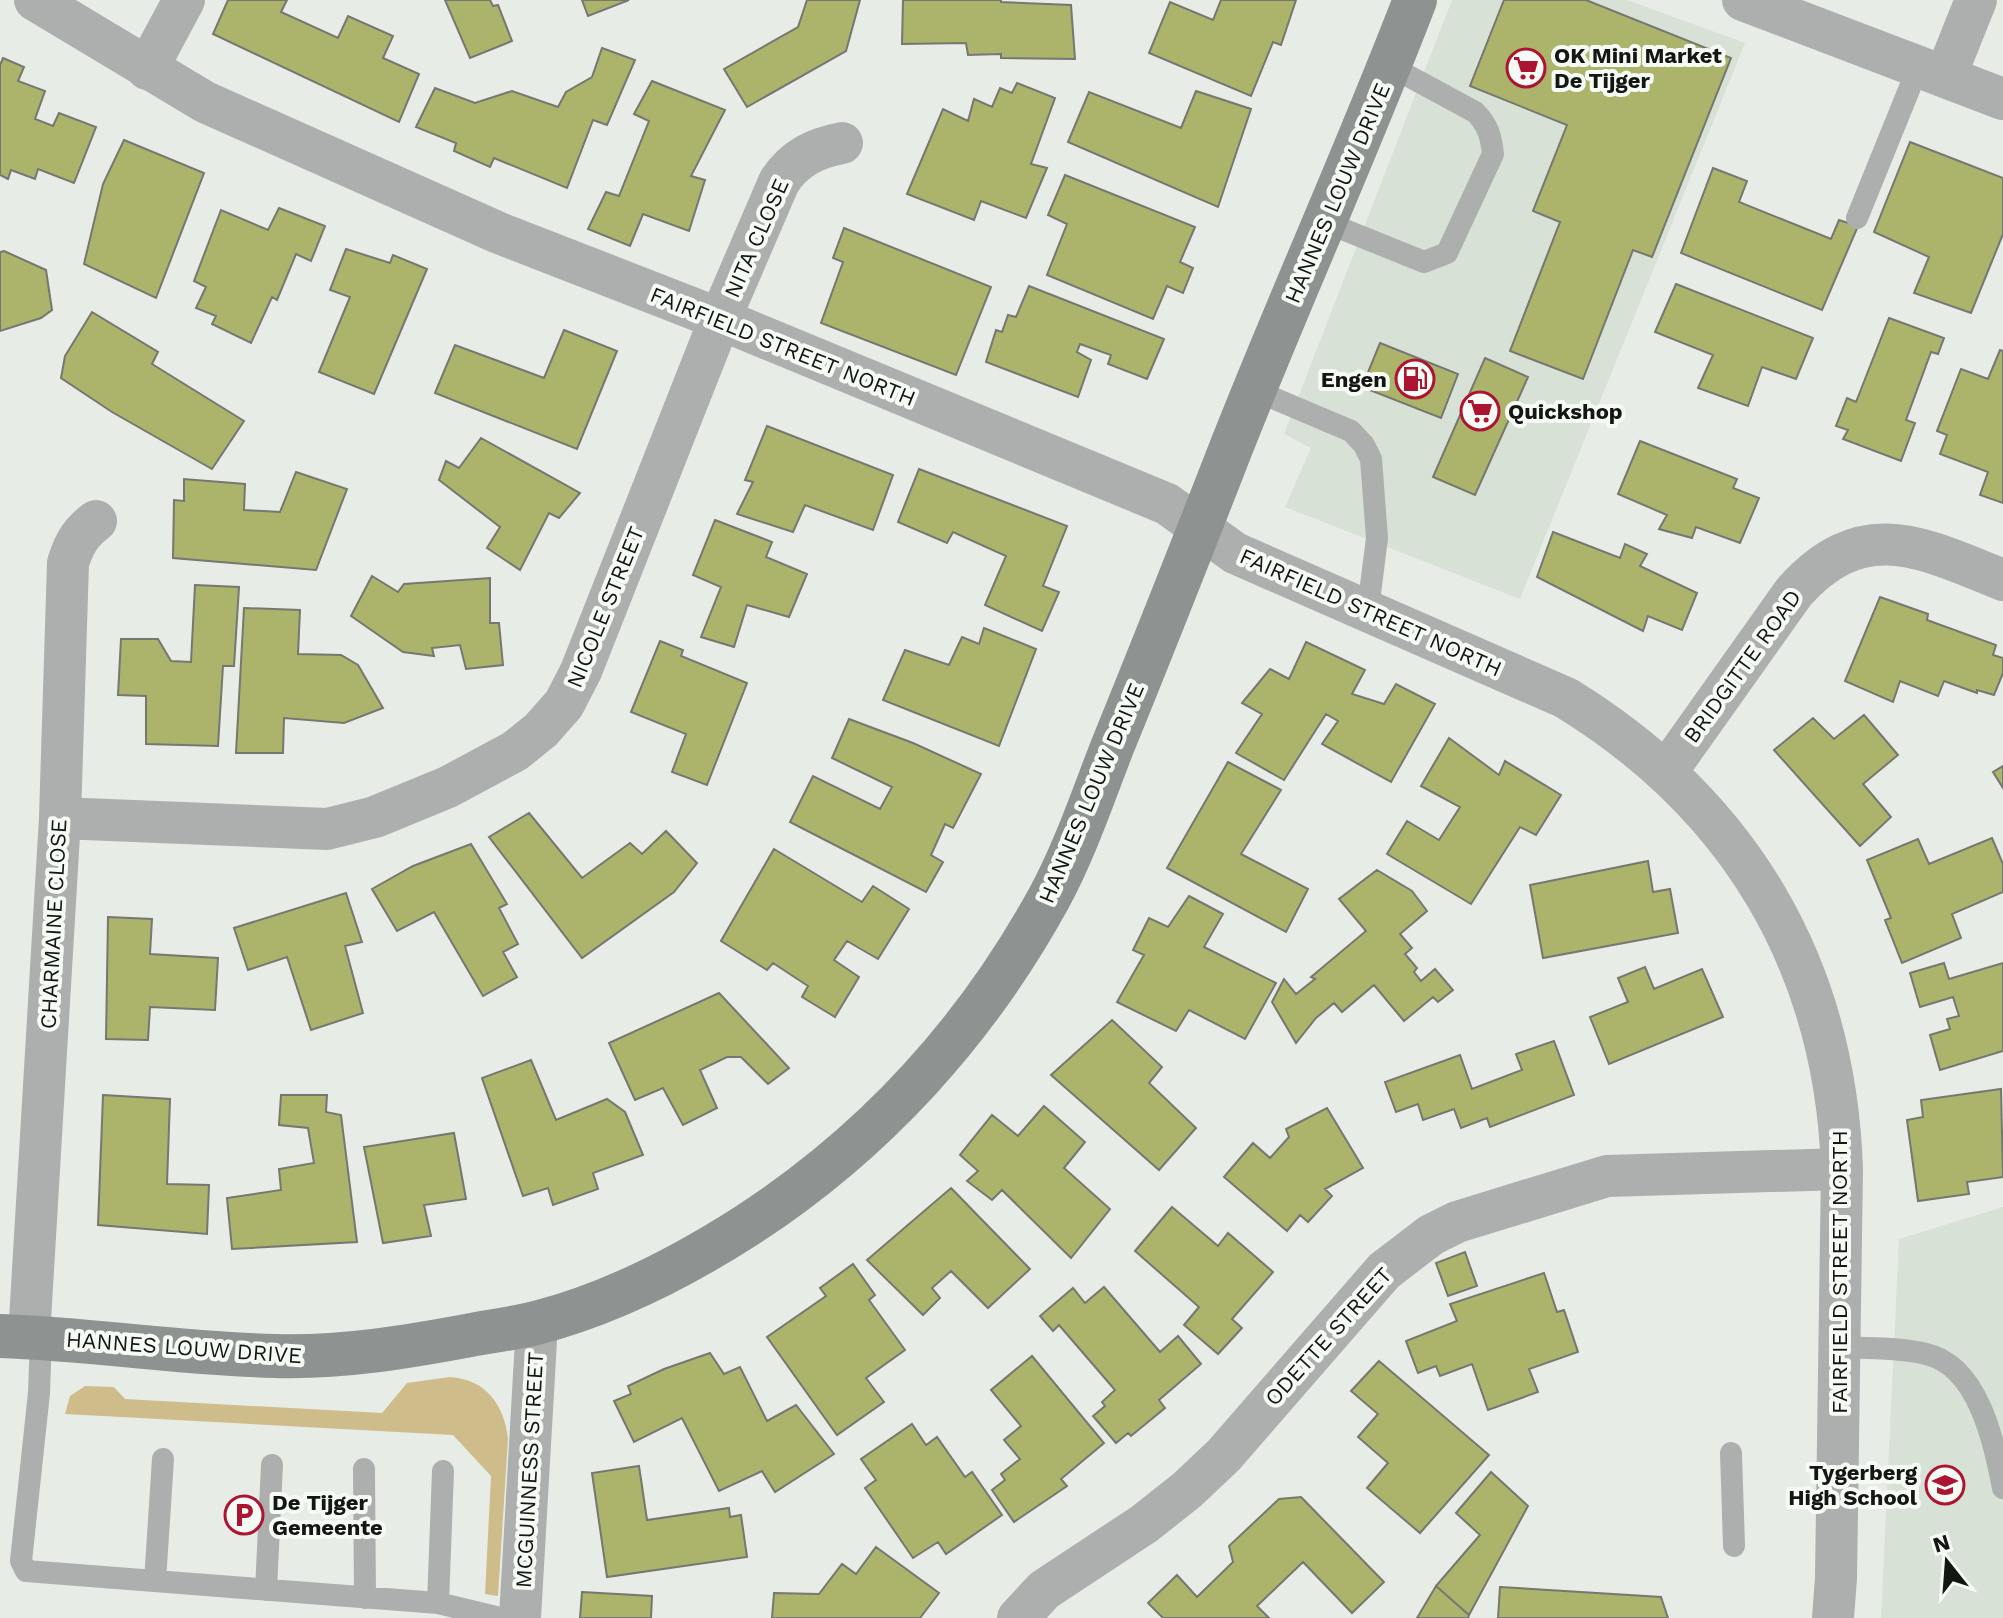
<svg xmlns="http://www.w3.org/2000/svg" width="2003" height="1618" font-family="'Work Sans',sans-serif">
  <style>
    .built { fill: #d8e1d5 }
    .green { fill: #cebc8b }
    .building { fill: #abb46a; stroke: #767771; stroke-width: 2 }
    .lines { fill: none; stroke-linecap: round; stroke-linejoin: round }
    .lane { stroke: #acafae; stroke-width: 22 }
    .street { stroke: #acafae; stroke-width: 42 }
    .secondary { stroke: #8e9290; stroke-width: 44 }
    .labels { text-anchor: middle; stroke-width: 8; stroke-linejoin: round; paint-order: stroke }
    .poi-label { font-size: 22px; font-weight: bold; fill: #141614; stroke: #f5faf4; text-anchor: start }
    .street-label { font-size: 22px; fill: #141614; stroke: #f5faf4 }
  </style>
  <rect width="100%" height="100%" fill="#e8ece6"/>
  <path class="built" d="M1452,0h175l118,43 -225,556 -235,-92 26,-59 -27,-14z
    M2003,1207v411h-122l18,-379z"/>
  <path class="green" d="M450,1377c36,2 55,29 58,62l-10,157 -13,-2 6,-118 -38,-41 -388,-21 5,-18 15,-10 29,1 11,12 257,14 25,-30z"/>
  <path class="building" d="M228,0h59l-6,12 57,26 10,-22 45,20 -10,22 36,16 -20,48 -186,-88z
    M445,0h45l3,6 5,-1 14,36 -42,17z
    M582,0h47l-41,16z
    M807,0h53l-14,51 -99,56 -23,-38 74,-42z
    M903,0h98v2l70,3 4,54 -74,-1v-4l-33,1 -2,-12 -64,1z
    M1221,0h75l-15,45 -8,-3 -22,54 -102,-43 21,-51 43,18z
    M1504,0h82l145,58 -79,199 -19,-7 -50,129 -73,-28 50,-129 -27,-11 34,-86 -97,-39z
    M602,48l33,12 -28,65 -14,-5 -26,68 -73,-30 -4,9 -36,-16 2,-8 -40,-16 19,-39 40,15 37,-12 46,16 8,-15 26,-15z
    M3,58l21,9 -6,14 27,10 -10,28 18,7 6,-13 37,14 -22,56 -36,-14 -3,10 -24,-9 -3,9 -8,-4v-110z
    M652,81l73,29 -34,66 14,4 -16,51 -46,-17 -13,32 -42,-17 18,-37 13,4 30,-75 -15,-7z
    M1017,83l38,15 -24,66 16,4 -21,50 -45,-17 -7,19 -67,-26 36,-85 25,12 6,-22 18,8 8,-19 12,5z
    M1196,91l55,18 -33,98 -150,-65 21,-50 92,36z
    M124,140l80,33 -48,125 -72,-34 19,-80z
    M1910,142l93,36v56l-32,79 -57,-20 15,-36 -55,-25z
    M1713,168l34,13 -8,21 92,37 8,-19 19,6 -36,84 -141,-57z
    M1065,175l130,52 -15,35 13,6 -10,25 -16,-7 -14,33 -106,-44 20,-51 -19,-9z
    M279,208l46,18 -14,35 -15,-7 -19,46 -5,-3 -21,46 -39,-19 4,-8 -20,-8 10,-21 -12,-6 27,-71 47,20z
    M844,228l147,59 -35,88 -135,-52 22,-61 -10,-4z
    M346,249l44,14 3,-8 34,14 -53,125 -55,-22 31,-75 -20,-7z
    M4,251l42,19 6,40 -11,8 -41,13v-79z
    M1676,284l137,54 -17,41 -34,-12 -14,39 -50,-18 15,-33 -58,-23z
    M1029,286l135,53 -17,40 -39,-15 3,-9 -31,-11 -3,8 14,8 -13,37 -92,-35 10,-32 6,2 6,-17 8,2z
    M92,312l66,40 -6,12 92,57 -32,48 -100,-57 -51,-34 4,-22z
    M1889,318l55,20 -6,16 -7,-2 -25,68 9,3 -14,38 -58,-22 5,-9 -12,-4 11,-28 9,4z
    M564,330l53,21 -40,98 -142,-56 20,-48 89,33z
    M1380,343l78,31 -17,44 -79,-31z
    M2000,350l3,1v152l-23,-8 8,-23 -48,-18 7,-19 -10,-4 24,-62 27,10z
    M1485,358l43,19 -53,118 -42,-18z
    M767,426l126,49 -20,55 -68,-25 -12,27 -56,-18 16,-32 -8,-2z
    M481,438l99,55 -21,25 -10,-5 -29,57 -33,-22 13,-21 -61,-47 7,-19 13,7z
    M1640,441l97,38 -4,9 26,10 -19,45 -44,-16 -4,11 -33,-9 8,-14 -49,-21z
    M919,469l148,57 -24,60 16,6 -17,39 -57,-26 21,-49 -53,-24 -6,11 -49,-21z
    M296,472l51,17 -31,81 -143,-12 1,-58 10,1v-22l61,5 -1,26 36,2z
    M715,520l57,22 -6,15 41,17 -18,43 -42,-12 -13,42 -33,-10 20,-50 -28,-12z
    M1553,532l67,26 5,-14 22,10 -7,12 57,27 -15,37 -34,-14 -5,15 -106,-54z
    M372,576l26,16 6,-8 86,-6v45h9l4,42 -37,4 -6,-24 -28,3 2,8 -31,-4 -52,-36z
    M195,585l44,2 -5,79h-11l-5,80 -72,-2v-48l-28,-1 3,-56h37l13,22 20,1z
    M1880,597l48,17 -1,6 69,25 -3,10 10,3v15l-9,22 -17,-5v3l-33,-12 -6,15 -38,-15 -7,21 -48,-21z
    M244,608l56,2 -2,44 43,1 17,10 25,43 -39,15 -60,-5 -1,35h-47z
    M984,628l52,21 -37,97 -116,-46 22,-50 44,15 13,-28 17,7z
    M660,641l23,9 -2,6 66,27 -40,102 -35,-13 14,-38 -55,-22z
    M1306,642l59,28 -13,24 32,10 12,-20 39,20 -44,78 -69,-38 16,-23 -12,-7 -42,66 -48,-27 26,-39 -20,-11 28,-34 19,10z
    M1864,715l34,40 -35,29 28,33 -31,29 -86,-96 39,-32 21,21z
    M849,719l64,24 68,31 -28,54 -8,-4 -14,31 12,7 -17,30 -136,-70 23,-46 67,33 12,-22 -60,-29z
    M1449,738l50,37 6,-14 56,34 -25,40 -16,-8 -49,77 -84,-50 20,-33 32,19 21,-33 -39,-21z
    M1228,762l53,28 -40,64 67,35 -22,43 -119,-64z
    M2003,766v22l-10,-16z
    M529,813l53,65 48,-35 12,11 24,-23 31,32 -23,29 -92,66 -93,-121z
    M1992,838l11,26v28l-51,22 9,24 -59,25 -17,-43 6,-2 -24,-58 51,-21 11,25z
    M471,844l36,60 -8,4 19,36 -15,8 14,25 -34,19 -49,-84 -37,19 -25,-42 41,-23z
    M774,849l88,53 11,-16 36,23 -31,50 -31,-18 -13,19 25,17 -24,40 -33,-20 6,-11 -35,-23 -6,7 -46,-29z
    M1648,861l5,31 17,-3 8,44 -135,25 -13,-73z
    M1377,870l35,21 15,20 -27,23 12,14 -7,6 12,14 -3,4 7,9 14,-12 18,21 -15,12 -5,-5 -29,24 -30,-36 -32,27 -8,-9 -18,15 -20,25 -24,-41 12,-23 12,15 19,-15 -4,-2 55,-46 -27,-32z
    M346,893l16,49 -17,4 18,67 -52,17 -24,-73 -39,13 -14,-42z
    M1189,896l34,18 -19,33 72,36 -31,56 -56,-29 -13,21 -59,-29 27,-47 -11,-5 16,-32 19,9z
    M108,917l44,2 -2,35 68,4 -3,52 -65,-3 -2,33 -42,-1z
    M1944,963l5,16 54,-16v88l-63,19 -10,-35 20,-6 -3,-10 12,-3 -6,-19 -33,10 -10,-34z
    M1645,967l9,22 48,-20 21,48 -114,47 -19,-47 38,-15 -10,-24z
    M719,993l70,75 -21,16 -27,-27h-14l-27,13 17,38 -34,17 -20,-37 -28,12 -26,-57z
    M1112,1020l50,47 -13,16 47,45 -37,42 -108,-95z
    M1554,1041l20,54 -84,32 -3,-9 -26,10 -7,-19 -31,11 -5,-16 -22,8 -11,-30 75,-27 12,34 50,-19 -6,-16z
    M531,1060l25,60 51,-21 18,13 18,43 -50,18 5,16 -45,16 -5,-17 -25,8 -41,-118z
    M2001,1089l2,88 -36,5 2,12 -51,7 -11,-81 16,-3 -2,-17z
    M103,1095l67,4 -3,85 42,1 -2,49 -109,-9z
    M281,1095h46l-1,17 15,3 16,127 -125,7 -5,-51 54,-8 -2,-21 35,-6 -6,-35 -29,-3z
    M1044,1106l41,36 -21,26 46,41 -39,49 -69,-68 -10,10 -25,-19 11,-10 -18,-16 32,-40 26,21z
    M1327,1108l36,60 -38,21 7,7 -24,26 -8,-7 -13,16 -63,-54 29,-34 17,15 19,-21 -3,-8z
    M454,1133l12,66 -42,6 7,31 -48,7 -19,-96z
    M951,1188l79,81 -42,39 -37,-37 -19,17 8,10 -17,17 -56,-55z
    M1172,1207l46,39 10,-13 45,39 -41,47 10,9 -24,26 -34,-29 15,-18 -64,-56z
    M1465,1252l12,34 -29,10 -12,-33z
    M853,1264l22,31 -6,5 36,50 -39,28 18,24 -47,33 -70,-98 59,-41 -6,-8z
    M1544,1273l13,39 7,-2 14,42 -49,17 9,23 -50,18 -16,-46 -32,12 -4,-10 -18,7 -12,-32 51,-20 -7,-17z
    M1104,1287l56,65 18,-16 23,28 -42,36 6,8 -34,28 -3,-3 -12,10 -23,-27 12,-10 -3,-4 13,-12 -56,-65 -6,6 -13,-15 33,-28 12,15z
    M710,1353l14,21 16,-7 27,54 29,-16 38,49 -59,38 -13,-21 -43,20 -37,-73 -48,24 -20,-41 17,-7 -3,-8 36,-17z
    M1032,1356l72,87 -43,36 6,7 -53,36 -22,-32 13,-10 -4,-6 19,-15 -16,-19 17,-14 -30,-36z
    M1379,1361l110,94 -69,78 -53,-45 21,-25 -30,-26 20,-23 -27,-23z
    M912,1424l14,21 11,-8 28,40 7,-5 30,43 -56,39 -8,-12 -25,16 -48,-70 11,-8 -15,-21z
    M639,1466l8,54 82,-12 1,9 11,-2 6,42 -140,20 -15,-104z
    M1491,1472l37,34 -59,109 -33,-29 44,-51 -24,-22z
    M1301,1497l83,85 -32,31 -49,-51 -46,44 12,12h-106l-15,-15 29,-28 20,22 36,-35 -4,-16 50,-47z
    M876,1547l63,46 -19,25h-148l2,-25 45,1 23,-30 14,10z
    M1436,1586l33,29 -1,3h-51z
    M1500,1587l161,10 7,21h-170z
    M582,1592l70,4 -1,22h-71z"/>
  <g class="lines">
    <path class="lane" d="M1857,218l62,-153
      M1325,222l99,40 23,-9 46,-99c-2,-18 -5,-29 -18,-42l-85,-46
      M1254,390l97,41 13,14 7,14 6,79 -9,71
      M41,1337l-2,56 -18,168 5,10 412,32 62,15
      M1839,1347c28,2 60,0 87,7 53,12 68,89 77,134
      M1731,1453l3,93
      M364,1469l1,129
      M155,1581l8,-122
      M266,1590l6,-125
      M438,1603l5,-132"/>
    <path class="street" d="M35,0l170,102 294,131 221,86 447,185 68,49 331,145c174,107 269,267 276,471l-6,409 -3,40
      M1743,0l260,99
      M147,69l37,-69
      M1946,75l30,-75
      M1667,771l127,-179c69,-77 127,-45 209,-12
      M60,818l267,11 48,-12 73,-30 67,-36 26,-21 23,-26 17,-33 139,-352 59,-137c15,-24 37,-34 63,-39
      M29,1337l31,-519 8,-255c6,-19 12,-30 28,-42
      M520,1618l17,-295
      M1018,1618l26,-28 100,-66 43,-34 37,-35 160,-184 47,-36 26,-13 150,-46 235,-7"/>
    <path class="secondary" d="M0,1336c92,3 183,18 275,20 66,2 132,-9 196,-21 22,-4 44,-7 65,-12 74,-19 146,-56 210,-97 128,-83 230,-195 303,-328 26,-48 44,-102 64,-153 40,-98 79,-197 118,-297 59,-150 126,-297 184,-448"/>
  </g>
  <defs>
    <symbol id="supermarket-ring" viewBox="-11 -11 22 22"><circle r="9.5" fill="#f5faf4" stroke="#ab1532" stroke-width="1.5"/><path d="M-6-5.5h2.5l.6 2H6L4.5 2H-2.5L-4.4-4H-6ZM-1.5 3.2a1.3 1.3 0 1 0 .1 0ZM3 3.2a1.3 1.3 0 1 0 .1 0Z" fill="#ab1532"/></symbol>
    <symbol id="fuel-ring" viewBox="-11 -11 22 22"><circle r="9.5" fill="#f5faf4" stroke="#ab1532" stroke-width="1.5"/><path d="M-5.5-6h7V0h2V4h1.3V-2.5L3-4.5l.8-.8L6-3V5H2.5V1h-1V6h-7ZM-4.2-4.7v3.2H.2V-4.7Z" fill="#ab1532"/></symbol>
    <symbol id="school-ring" viewBox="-11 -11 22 22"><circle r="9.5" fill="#f5faf4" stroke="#ab1532" stroke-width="1.5"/><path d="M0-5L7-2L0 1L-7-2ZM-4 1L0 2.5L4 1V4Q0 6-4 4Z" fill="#ab1532"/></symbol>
    <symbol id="parking-ring" viewBox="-11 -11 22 22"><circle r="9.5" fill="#f5faf4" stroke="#ab1532" stroke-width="1.5"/><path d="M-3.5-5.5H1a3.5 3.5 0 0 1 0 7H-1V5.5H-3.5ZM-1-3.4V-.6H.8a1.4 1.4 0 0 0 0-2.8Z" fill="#ab1532"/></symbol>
  </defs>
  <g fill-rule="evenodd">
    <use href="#supermarket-ring" x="1504" y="46" width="44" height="44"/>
    <use href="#fuel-ring" x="1393" y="357" width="44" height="44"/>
    <use href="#supermarket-ring" x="1458" y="389" width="44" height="44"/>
    <use href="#school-ring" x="1923" y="1463" width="44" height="44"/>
    <use href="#parking-ring" x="222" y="1493" width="44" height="44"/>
  </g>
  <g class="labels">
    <g class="poi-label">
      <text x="1554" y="63">OK Mini Market<tspan x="1554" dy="25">De Tijger</tspan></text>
      <text x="1387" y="387" text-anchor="end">Engen</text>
      <text x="1508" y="419">Quickshop</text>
      <text x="1917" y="1480" text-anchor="end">Tygerberg<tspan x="1917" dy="25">High School</tspan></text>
      <text x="272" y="1510">De Tijger<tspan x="272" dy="25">Gemeente</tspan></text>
    </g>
    <g class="street-label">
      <text transform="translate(1337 193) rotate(-67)" y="8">HANNES LOUW DRIVE</text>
      <text transform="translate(756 238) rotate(-66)" y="8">NITA CLOSE</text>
      <text transform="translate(783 346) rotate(22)" y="8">FAIRFIELD STREET NORTH</text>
      <text transform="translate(605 607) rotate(-68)" y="8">NICOLE STREET</text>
      <text transform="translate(1371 612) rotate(24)" y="8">FAIRFIELD STREET NORTH</text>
      <text transform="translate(1742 666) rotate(-54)" y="8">BRIDGITTE ROAD</text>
      <text transform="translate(1091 793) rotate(-67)" y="8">HANNES LOUW DRIVE</text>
      <text transform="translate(53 924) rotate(-87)" y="8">CHARMAINE CLOSE</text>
      <text transform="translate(1839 1272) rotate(-90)" y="8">FAIRFIELD STREET NORTH</text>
      <text transform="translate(1328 1336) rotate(-48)" y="8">ODETTE STREET</text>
      <text transform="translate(184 1347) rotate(4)" y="8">HANNES LOUW DRIVE</text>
      <text transform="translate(529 1470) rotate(-87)" y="8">MCGUINNESS STREET</text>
    </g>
  </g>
  <g transform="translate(1947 1562) rotate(343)" stroke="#f5faf4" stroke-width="6" paint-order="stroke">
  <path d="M0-6L14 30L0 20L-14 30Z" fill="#141614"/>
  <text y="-12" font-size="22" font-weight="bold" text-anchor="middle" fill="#141614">N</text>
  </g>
</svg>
